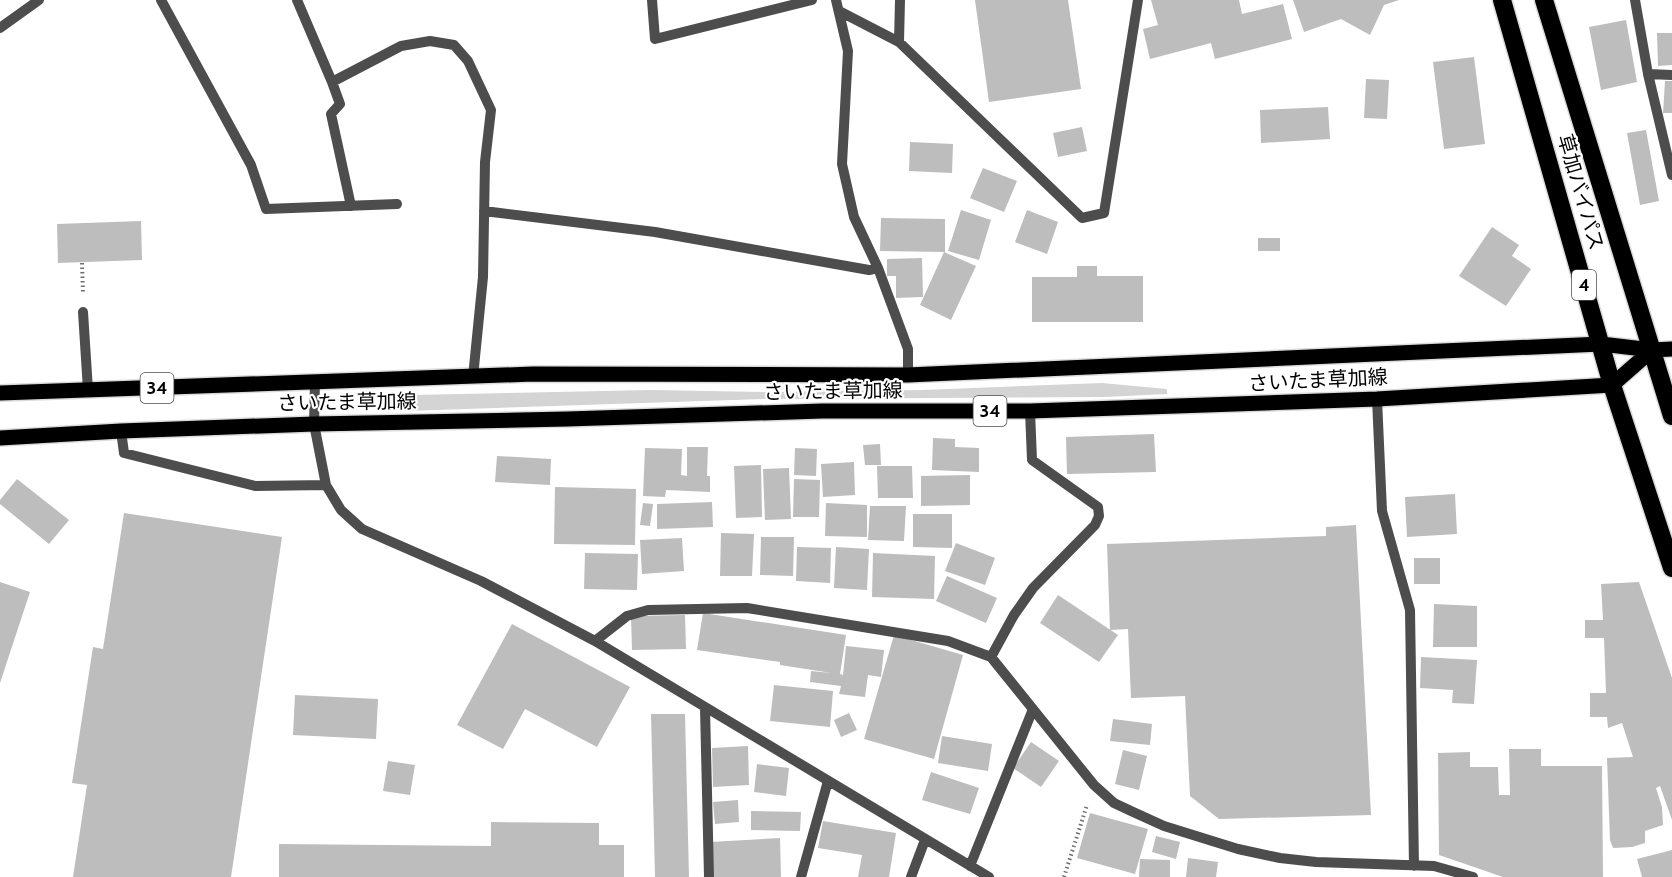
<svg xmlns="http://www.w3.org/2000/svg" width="1672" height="877" font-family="Cabin,'Noto Sans JP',sans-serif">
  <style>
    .green { fill: #d4d4d4 }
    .building { fill: #bdbdbd }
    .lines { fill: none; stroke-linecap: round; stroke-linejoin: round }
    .major-casing { stroke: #dbdbdb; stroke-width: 18 }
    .highway-casing { stroke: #dbdbdb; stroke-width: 21 }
    .path { stroke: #6f6f6f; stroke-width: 4; stroke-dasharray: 1.5 3; stroke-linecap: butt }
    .minor { stroke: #4d4d4d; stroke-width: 10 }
    .major { stroke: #000; stroke-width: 15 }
    .highway { stroke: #000; stroke-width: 18 }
    .labels { text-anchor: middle; stroke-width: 4.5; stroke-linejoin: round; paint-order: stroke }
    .shield { fill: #fff; stroke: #4c4c4c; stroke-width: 1.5 }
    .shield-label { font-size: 18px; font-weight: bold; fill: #000 }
    .street-label { font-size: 20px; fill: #000; stroke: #fff }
  </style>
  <rect width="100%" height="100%" fill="#fff"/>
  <path class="green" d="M1102,383l65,6v5l-62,3 -342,2 -356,12 -4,-4v-6l2,-4 7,-2 239,-5 118,2 153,-2z"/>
  <path class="building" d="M975,0h93l13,89 -92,13z
    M1151,0h88l3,14 41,-10 9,35 -77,20 -4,-16 -61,16 -7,-30 15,-4z
    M1293,0h106l-15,5 -14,30 -29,-16 -37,13z
    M1626,20l11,62 -36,8 -12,-63z
    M1657,33h15v32l-14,1z
    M1474,57l11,87 -41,5 -11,-87z
    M1366,79l23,1 -2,39 -23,-1z
    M1665,81h7v32h-9z
    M1328,107l2,32 -69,4 -1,-33z
    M1082,127l5,24 -29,6 -5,-24z
    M1646,130l13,71 -19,4 -13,-72z
    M910,142l43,2 -1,29 -43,-2z
    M983,168l34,13 -13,31 -34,-14z
    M961,210l30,10 -12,40 -31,-9z
    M1027,210l31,12 -11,32 -32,-12z
    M881,218l64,1v33l-65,-1z
    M141,221l1,39 -84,3 -1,-39z
    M1492,227l27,18 -7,11 19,13 -25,37 -47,-30z
    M1258,238h22v13h-22z
    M944,252l32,14 -25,54 -31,-15z
    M922,258l1,39 -27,1v-22h-9v-17z
    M1077,266h20v10h46v46h-111v-45h45z
    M1154,434l2,38 -89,2 -1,-37z
    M933,438l22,1v8l24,1v24l-47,-2z
    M880,444l1,21h-16l-2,-20z
    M687,447h21l-1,29h3v16l-44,-2 -1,7 -22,-1 2,-48 37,1 -1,26 6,1z
    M795,448l22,1 -1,27 -22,-1z
    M497,456l54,3 -1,26 -55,-3z
    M854,462l1,33 -32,2 -2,-33z
    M761,465l1,52 -26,1 -2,-52z
    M877,466h35l1,32h-35z
    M789,468l2,51 -26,1 -2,-51z
    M970,475v30l-49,1v-30z
    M17,479l52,41 -20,24 -49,-40v-4z
    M794,479l26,1 -1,37h-26z
    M555,487l81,2 -1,56 -81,-1z
    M1455,494l2,40 -50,3 -2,-40z
    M712,502l1,25 -56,2v-25z
    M643,503l10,1 -3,22 -10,-1z
    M826,503l41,2v32l-42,-1z
    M870,506h36l-2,35 -36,-1z
    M124,513l158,24 -51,340h-158l14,-92 -15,-2 21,-136 10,2z
    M913,514h39v34l-39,-1z
    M1356,525l15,290 -152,4 -29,-23 -5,-100 -54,2 -3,-69 -18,1 -3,-86 219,-8v-9z
    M721,533l33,1 -2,42h-32z
    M761,537h33l-1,39 -33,-1z
    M682,538l2,33 -42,3 -2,-34z
    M956,543l39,15 -10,27 -40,-14z
    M797,547l34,1 -1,35 -34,-2z
    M836,547l33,2 -2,41 -33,-2z
    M585,553l53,1 -1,36 -53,-1z
    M873,553l62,3 -1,43 -62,-2z
    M1414,558h26v26h-26z
    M947,576l50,22 -11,25 -50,-22z
    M0,582l30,10 -30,91z
    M1639,582l33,96v142l-12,-34 -4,2 6,19 1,18 -18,6v12l-13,4 -19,1 -3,-8 -3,-82 26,-1 -11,-34 -14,5 -1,-11h-17v-24h16l-2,-55h-19v-18h18l-2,-36z
    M1058,595l60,40 -19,27 -59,-39z
    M1434,604l43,2v41h-44z
    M703,613l143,22 -6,39 3,1 3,-29 38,4 -3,27 -13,-2 -3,22 -26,-3 2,-8 -31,-4 1,-11 21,2 -52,-8v-3l-83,-12z
    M685,615l1,34 -54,1 -1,-34z
    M512,624l118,63 -33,60 -72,-38 -22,40 -46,-24z
    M894,635l69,20 -29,104 -70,-20z
    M1421,657l56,3 -3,44 -22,-1 1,-13 -33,-2z
    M774,685l59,6 -3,36 -60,-6z
    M295,695l83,4 -2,40 -83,-4z
    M849,713l8,17 -16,7 -7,-17z
    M651,714h34l4,163h-34z
    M1113,719l39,5 -2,21 -40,-4z
    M942,736l50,8 -4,27 -50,-8z
    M1031,742l28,19 -18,26 -28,-19z
    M748,746l1,39 -36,2 -1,-39z
    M1509,749h32v17h61l1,111h-100l-64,-22 -1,-102 32,-1v15h28l1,28h11z
    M1123,750l24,6 -8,34 -24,-6z
    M388,761l27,4 -5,30 -27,-4z
    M757,764l32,4 -3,28 -32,-4z
    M931,772l48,16 -9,26 -48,-14z
    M738,800l1,22 -24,2 -2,-22z
    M751,811l50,1 -1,19 -49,-1z
    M1090,813l58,16 -13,45 -58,-16z
    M823,821l73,12 -7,44h-31l4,-22 -44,-7z
    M491,822l108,1v22h25v32h-345v-33l212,2z
    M1156,836l24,6 -4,17 -24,-7z
    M780,838l1,39h-69l-2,-35z
    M1672,850v27h-30l-5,-18z
    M1188,858l30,4 -2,15h-30z
    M1140,859l30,1v17h-31z"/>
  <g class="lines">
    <defs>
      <path id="major" d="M0,393l533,-19 375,1 693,-31 51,6 20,-1
        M0,438l121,-7 193,-7 253,-5 255,-8h208l347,-12 235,-14 40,-35"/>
      <path id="highway" d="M1502,0l110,385 60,183
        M1544,0l128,416"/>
    </defs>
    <use href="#major" class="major-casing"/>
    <use href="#highway" class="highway-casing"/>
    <path class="path" d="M82,263l1,30
      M1064,877l23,-72"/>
    <path class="minor" d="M161,0l90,165 15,44 131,-5
      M297,0l35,82 69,-36 29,-5 24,4 14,16 23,49 -6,52 -2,115 -10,100
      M652,0l3,39 157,-39
      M836,0l12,51 -6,113 12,53 24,51 30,81v26
      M1635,0l13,74 24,101
      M839,11l60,31 183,176 22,-5 34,-213
      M0,28l39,-28
      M899,42l1,-42
      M1648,74l24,1
      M332,82l8,22 -9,10 20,92
      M484,211l171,21 214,38 9,-2
      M83,312l5,78
      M315,382l-1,42 12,61 15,25 21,19 119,52 114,60 394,236
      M1377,399l5,112 28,99 4,256
      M121,431l3,22 131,33 71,-1
      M595,641l32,-25 21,-6 99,-2 201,33 43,16 103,128 20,18 17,8 33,15 74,23 42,9 36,4 118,4 39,11
      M991,657l23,-42 19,-27 62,-63 4,-9 -1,-9 -66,-47 -2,-49
      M705,708l4,169
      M970,866l63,-157
      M801,877l27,-96
      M911,877l14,-37"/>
    <use href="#major" class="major"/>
    <use href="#highway" class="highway"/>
  </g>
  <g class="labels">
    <g class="shield">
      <rect x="1572" y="270" width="24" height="30" rx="4.5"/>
      <rect x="140.5" y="373" width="33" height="30" rx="4.5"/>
      <rect x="973.5" y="396" width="33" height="30" rx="4.5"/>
    </g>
    <g class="shield-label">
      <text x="1584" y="291">4</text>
      <text x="157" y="394">34</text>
      <text x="990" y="417">34</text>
    </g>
    <g class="street-label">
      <text transform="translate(1581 192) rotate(74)" y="7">草加バイパス</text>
      <text transform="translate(1318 380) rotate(-3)" y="7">さいたま草加線</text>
      <text transform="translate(833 391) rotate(-1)" y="7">さいたま草加線</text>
      <text transform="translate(347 402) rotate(-1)" y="7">さいたま草加線</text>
    </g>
  </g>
</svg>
